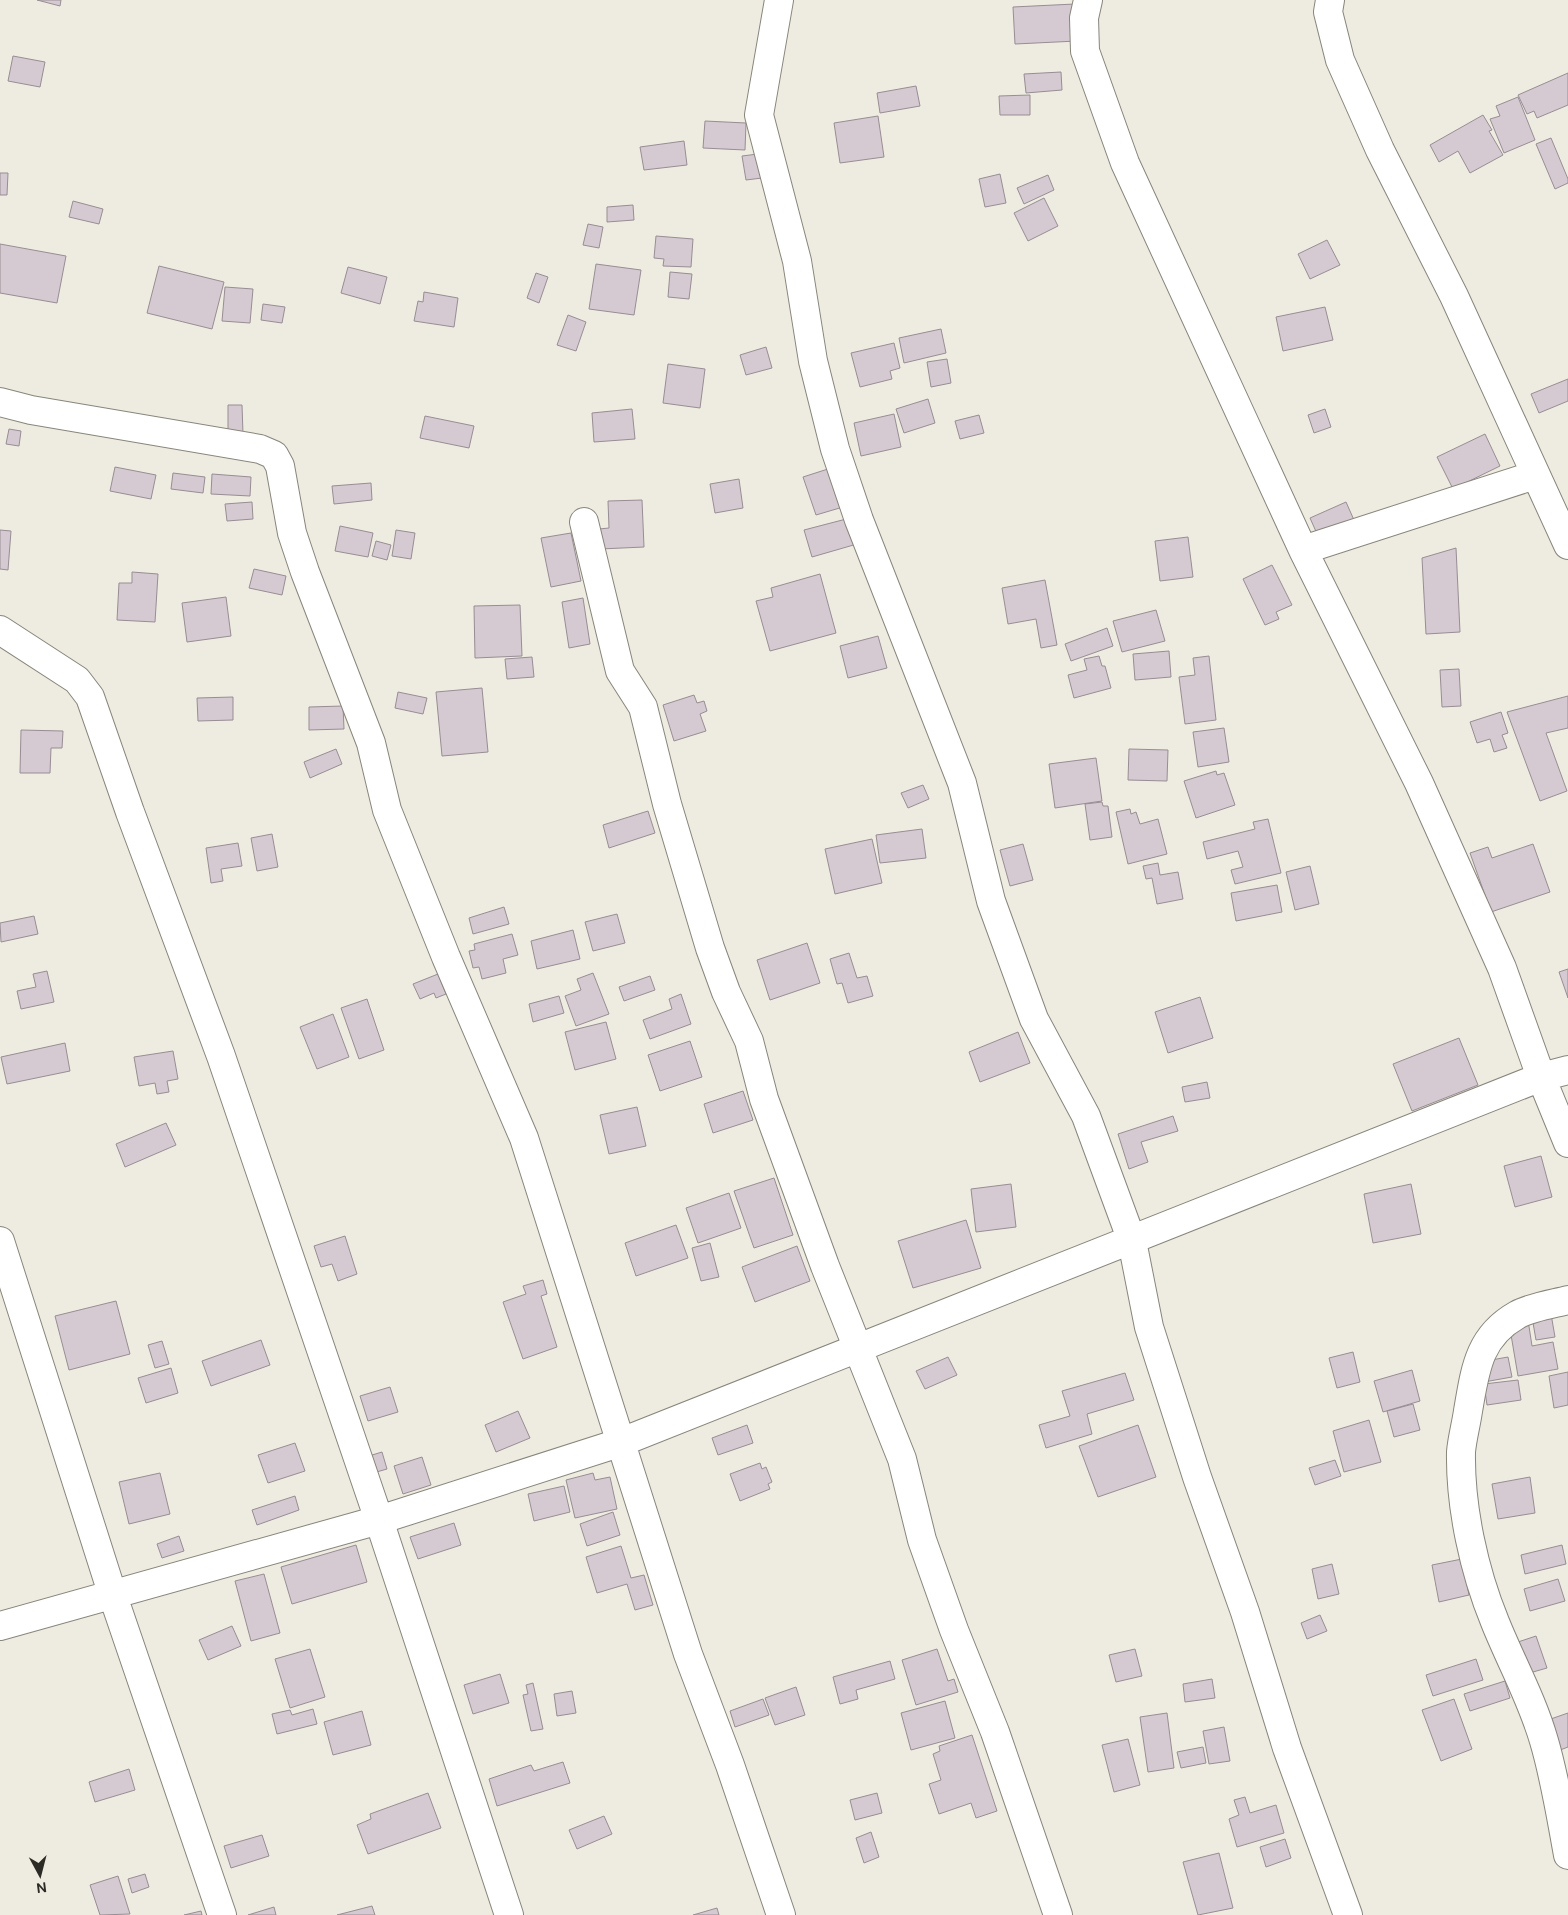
<svg xmlns="http://www.w3.org/2000/svg" width="1568" height="1915" font-family="'DM Sans',sans-serif">
  <style>
    .building { fill: #d5cad1; stroke: #978d94 }
    .lines { fill: none; stroke-linecap: round; stroke-linejoin: round }
    .minor-casing { stroke: #88857b; stroke-width: 30 }
    .minor { stroke: #fff; stroke-width: 28 }
  </style>
  <rect width="100%" height="100%" fill="#eeece0"/>
  <path class="building" d="M37,0h24l-1,6z
    M1075,4l2,37 -62,3 -2,-37z
    M13,56l32,6 -5,25 -32,-6z
    M1061,72l1,18 -36,3 -2,-19z
    M1568,73v32l-31,13 -3,-7 -7,3 -9,-19z
    M916,86l4,20 -40,7 -3,-20z
    M1030,95v20h-30l-1,-19z
    M1518,97l17,43 -31,13 -14,-34 10,-3 -4,-10z
    M1483,115l9,15 -3,1 14,24 -33,18 -12,-22 -19,11 -9,-17z
    M878,116l6,41 -44,6 -6,-40z
    M705,121l41,2 -1,27 -42,-2z
    M1551,138l17,41v4l-13,6 -19,-45z
    M684,141l3,24 -43,5 -4,-23z
    M758,154l4,24 -16,2 -4,-24z
    M0,173h8l-1,22h-7z
    M1000,174l6,29 -21,4 -6,-28z
    M1048,175l6,15 -30,14 -7,-16z
    M1044,198l14,28 -30,15 -14,-28z
    M73,201l30,8 -4,15 -30,-7z
    M633,205l1,15 -27,2v-15z
    M588,224l15,3 -4,21 -16,-3z
    M656,236l37,3 -2,28 -28,-1 1,-7 -10,-1z
    M1327,240l13,25 -30,14 -12,-25z
    M0,244l66,12 -9,47 -57,-10z
    M596,264l45,6 -7,45 -45,-6z
    M159,266l65,16 -12,47 -65,-16z
    M348,267l39,10 -7,27 -39,-11z
    M670,272l22,2 -3,25 -21,-2z
    M536,273l12,4 -9,26 -12,-5z
    M225,287l28,2 -3,34 -28,-2z
    M424,292l34,6 -4,29 -40,-6 4,-20 5,1z
    M263,304l22,3 -3,16 -21,-3z
    M1325,307l8,33 -50,11 -7,-34z
    M568,315l18,7 -10,29 -19,-6z
    M941,329l5,24 -42,10 -5,-25z
    M894,343l6,25 -10,3 2,8 -32,8 -9,-34z
    M766,347l6,21 -26,7 -6,-20z
    M947,359l4,24 -20,4 -4,-25z
    M668,364l37,5 -5,39 -37,-5z
    M1568,379v22l-29,12 -8,-19z
    M928,399l7,24 -31,10 -8,-24z
    M228,405h14l1,29h-15z
    M632,409l3,30 -41,3 -2,-29z
    M1325,409l6,18 -17,6 -6,-18z
    M894,414l7,33 -40,9 -7,-33z
    M979,415l5,18 -24,6 -5,-18z
    M425,416l49,10 -5,22 -49,-10z
    M9,429l12,2 -2,15 -13,-2z
    M1485,434l15,32 -47,23 -16,-32z
    M115,467l41,8 -5,24 -41,-8z
    M831,468l12,39 -27,8 -13,-38z
    M173,473l32,4 -2,16 -32,-4z
    M212,474l39,3 -1,19 -39,-2z
    M739,479l4,29 -28,5 -5,-29z
    M371,483l1,17 -38,4 -2,-18z
    M642,500l2,47 -44,2 -1,-20 10,-1 -1,-27z
    M252,502l1,17 -26,2 -2,-17z
    M1346,502l8,18 -36,16 -8,-18z
    M850,518l7,26 -45,13 -8,-27z
    M340,526l33,7 -5,24 -33,-6z
    M0,530l11,1 -3,39 -8,-1z
    M396,530l19,3 -4,26 -19,-3z
    M571,533l10,48 -30,6 -10,-49z
    M1188,537l5,40 -33,4 -5,-40z
    M376,541l15,4 -4,15 -15,-4z
    M1456,548l4,84 -34,2 -4,-76z
    M1272,565l20,40 -16,7 3,7 -14,6 -22,-46z
    M254,569l32,7 -4,19 -33,-7z
    M132,572l26,2 -3,48 -38,-2 2,-37h13z
    M820,574l16,59 -66,18 -14,-50 17,-4 -2,-9z
    M1045,580l12,65 -16,3 -5,-29 -28,5 -6,-36z
    M226,597l5,39 -44,6 -5,-39z
    M583,598l7,46 -21,4 -7,-46z
    M520,605l2,51 -47,2 -1,-52z
    M1156,610l9,31 -43,11 -9,-31z
    M1107,628l6,18 -42,15 -6,-17z
    M878,636l9,32 -39,10 -8,-32z
    M1169,651l2,26 -36,3 -2,-26z
    M1099,656l3,10h3l6,22 -37,10 -6,-23 19,-5 -3,-11z
    M1209,656l7,64 -31,4 -6,-47 16,-2 -2,-17z
    M532,657l2,20 -27,2 -2,-20z
    M1459,669l2,37 -19,1 -2,-37z
    M482,688l6,64 -46,4 -6,-64z
    M398,692l29,6 -4,16 -28,-6z
    M694,695l3,8 7,-2 3,10 -7,3 6,17 -32,10 -11,-36z
    M1568,696v32l-22,5 21,58 -27,10 -33,-89z
    M233,697v23l-35,1 -1,-23z
    M343,706l1,23 -35,1v-23z
    M1501,712l7,21 -6,2 5,13 -13,4 -4,-13 -13,4 -7,-21z
    M1224,728l5,34 -31,5 -5,-35z
    M21,730l42,1 -1,17h-11l-1,25h-30z
    M336,749l6,15 -32,14 -6,-16z
    M1129,749l39,1 -1,31 -39,-1z
    M1096,758l6,43 -47,7 -6,-44z
    M1216,771l1,4 7,-2 11,32 -39,13 -12,-37z
    M923,785l6,14 -21,9 -7,-15z
    M1102,802l1,4h5l4,31 -22,3 -5,-36z
    M1130,809l1,5 5,-2 4,12 18,-5 9,35 -39,10 -12,-52z
    M648,811l7,22 -46,15 -6,-23z
    M1268,819l13,54 -46,11 -4,-14 12,-3 -5,-16 -31,8 -4,-17 52,-13 -2,-7z
    M922,829l4,29 -46,5 -4,-28z
    M272,834l6,33 -21,4 -6,-33z
    M872,839l10,44 -47,11 -10,-45z
    M238,843l4,23 -21,3 2,12 -12,2 -5,-35z
    M1023,844l10,36 -23,6 -10,-36z
    M1533,844l17,48 -59,20 -21,-59 18,-6 4,11z
    M1158,863l2,12 18,-3 5,27 -26,5 -5,-26 -6,1 -3,-13z
    M1310,866l9,38 -24,6 -9,-38z
    M1277,885l5,27 -46,9 -5,-28z
    M504,907l5,17 -36,10 -4,-16z
    M617,914l8,29 -32,8 -8,-29z
    M34,916l4,18 -37,8 -1,-19z
    M573,930l7,29 -43,10 -6,-28z
    M512,934l6,21 -15,4 3,14 -24,6 -3,-12 -6,1 -4,-17 6,-1 -1,-6z
    M807,943l13,40 -50,17 -13,-40z
    M849,953l8,25 10,-2 6,20 -25,7 -6,-20 -5,1 -7,-25z
    M1568,969v29l-9,-26z
    M47,971l7,31 -33,7 -4,-18 19,-4 -3,-13z
    M593,973l16,41 -33,12 -11,-30 16,-6 -4,-11z
    M438,974l8,20 -10,4 -2,-5 -14,6 -7,-15z
    M650,976l5,14 -31,11 -5,-14z
    M681,994l10,30 -41,15 -7,-19 29,-11 -3,-10z
    M559,996l5,17 -31,9 -4,-18z
    M1200,997l13,41 -45,15 -13,-41z
    M367,999l17,51 -25,9 -18,-51z
    M333,1014l16,43 -32,12 -17,-42z
    M606,1022l10,37 -41,11 -10,-38z
    M1018,1032l12,31 -50,19 -11,-30z
    M1459,1038l19,47 -66,26 -19,-47z
    M690,1041l12,36 -42,14 -12,-36z
    M65,1043l5,28 -63,13 -6,-27z
    M173,1051l5,28 -11,2 2,11 -12,2 -2,-11 -16,3 -5,-29z
    M1207,1082l3,16 -25,4 -3,-15z
    M743,1091l10,29 -40,13 -9,-29z
    M637,1107l9,39 -37,8 -9,-39z
    M1173,1116l5,15 -37,11 7,20 -19,7 -11,-35z
    M166,1123l10,22 -51,22 -9,-23z
    M1541,1156l11,41 -37,10 -11,-41z
    M774,1178l19,57 -39,13 -20,-57z
    M1011,1184l5,43 -40,5 -5,-43z
    M1411,1184l10,50 -48,9 -9,-49z
    M729,1193l12,35 -43,15 -12,-35z
    M966,1220l15,48 -68,20 -15,-47z
    M676,1225l12,33 -52,18 -11,-33z
    M345,1236l12,38 -19,7 -6,-17 -11,3 -7,-21z
    M710,1243l9,34 -18,4 -9,-33z
    M797,1246l13,35 -55,21 -13,-35z
    M543,1280l4,14 -6,2 16,51 -34,12 -20,-57 23,-8 -3,-8z
    M116,1301l14,53 -61,16 -14,-54z
    M1551,1314l4,23 -19,3 -4,-23z
    M1528,1320l4,26 21,-4 5,27 -40,7 -9,-53z
    M261,1340l9,25 -59,21 -9,-25z
    M162,1341l7,23 -14,4 -7,-23z
    M1353,1352l7,30 -23,6 -8,-30z
    M948,1357l9,18 -32,14 -9,-18z
    M1508,1357l4,20 -28,5 -4,-20z
    M171,1368l7,25 -32,10 -8,-25z
    M1412,1370l8,31 -37,11 -9,-31z
    M1568,1372v33l-14,3 -5,-32z
    M1125,1373l9,27 -47,14 5,20 -46,14 -7,-23 31,-9 -8,-25z
    M1518,1380l3,20 -34,5 -3,-21z
    M390,1387l8,25 -30,9 -8,-25z
    M1413,1404l7,26 -26,7 -7,-26z
    M518,1411l12,27 -34,14 -11,-27z
    M1369,1420l12,42 -37,10 -11,-41z
    M747,1425l6,18 -35,12 -6,-17z
    M1138,1425l18,52 -58,20 -19,-51z
    M295,1443l10,28 -37,12 -10,-28z
    M382,1452l5,17 -14,4 -4,-17z
    M422,1457l9,28 -28,9 -9,-28z
    M1335,1460l6,16 -26,9 -6,-17z
    M760,1463l2,6 4,-2 6,15 -4,2 2,5 -30,12 -10,-27z
    M160,1473l10,41 -41,10 -10,-42z
    M593,1473l2,7 15,-3 7,32 -42,9 -9,-38z
    M1530,1477l5,36 -37,6 -6,-35z
    M564,1486l6,26 -36,9 -6,-27z
    M295,1496l4,14 -42,15 -5,-15z
    M613,1512l7,23 -33,11 -7,-22z
    M454,1523l7,22 -43,14 -8,-22z
    M179,1536l5,15 -22,7 -5,-14z
    M356,1545l11,37 -75,22 -11,-37z
    M1562,1545l4,19 -41,10 -4,-19z
    M621,1546l10,32 13,-3 9,30 -18,5 -8,-26 -30,9 -11,-36z
    M1462,1559l7,36 -30,7 -7,-37z
    M1332,1564l7,30 -21,5 -6,-30z
    M264,1574l16,59 -29,8 -16,-60z
    M1558,1579l7,22 -35,10 -6,-22z
    M1320,1615l7,16 -20,8 -6,-16z
    M232,1626l9,20 -33,14 -9,-20z
    M1536,1636l11,32 -21,6 -11,-31z
    M310,1649l15,48 -35,11 -15,-49z
    M937,1649l11,32 6,-2 4,13 -42,13 -14,-45z
    M1135,1649l7,27 -26,6 -7,-27z
    M1476,1659l7,21 -50,16 -7,-21z
    M890,1661l5,18 -39,11 2,9 -18,5 -7,-27z
    M500,1674l9,29 -36,11 -9,-29z
    M1212,1679l3,19 -30,4 -2,-18z
    M1505,1681l5,17 -40,13 -6,-17z
    M533,1683l10,46 -12,2 -8,-36 5,-1 -2,-9z
    M796,1687l9,28 -30,10 -10,-27z
    M572,1691l4,22 -19,3 -3,-22z
    M763,1699l6,16 -34,12 -5,-16z
    M1454,1699l18,50 -31,12 -19,-51z
    M945,1701l10,37 -44,12 -10,-37z
    M313,1709l4,15 -40,10 -5,-20 18,-4 2,5z
    M362,1711l9,34 -38,10 -9,-33z
    M1167,1713l7,55 -26,4 -8,-55z
    M1568,1713v34l-13,5 -10,-31z
    M1224,1727l6,34 -21,3 -6,-33z
    M972,1735l25,76 -21,7 -5,-15 -32,11 -10,-30 12,-4 -8,-26 7,-3 -1,-5z
    M1128,1739l12,46 -26,7 -12,-47z
    M1203,1747l3,16 -25,5 -4,-16z
    M563,1762l7,21 -73,23 -8,-27 42,-14 3,6z
    M129,1769l6,21 -40,12 -6,-20z
    M428,1793l13,35 -73,26 -11,-29 14,-6 -1,-5z
    M877,1793l5,20 -27,7 -5,-20z
    M1245,1797l5,16 26,-8 8,28 -47,14 -8,-28 10,-4 -5,-15z
    M604,1816l8,18 -35,15 -8,-19z
    M871,1832l8,25 -15,6 -8,-25z
    M262,1835l7,21 -38,12 -7,-22z
    M1285,1839l6,19 -25,9 -6,-20z
    M1219,1853l14,55 -35,7 -15,-53z
    M145,1874l4,13 -17,6 -4,-14z
    M118,1876l12,38 -30,1 -10,-30z
    M372,1906l3,9h-38z
    M274,1907l2,8h-28z
    M717,1908l2,7h-26z
    M201,1911l1,4h-18z"/>
  <g class="lines">
    <defs>
      <path id="minor" d="M779,0l-20,115 38,146 16,100 22,88 24,71 103,263 29,118 43,118 52,97 46,125 17,86 48,150 48,135 42,136 61,167
        M1088,0l-4,18 1,33 40,112 178,387 116,233 83,185 39,109 27,66
        M1330,0l-2,12 12,48 40,90 74,146 114,249
        M0,402l31,8 229,39 14,6 6,11 12,67 13,39 66,171 16,67 59,147 78,181 164,516 42,111 51,150
        M584,522l36,149 23,36 24,97 43,144 16,44 23,49 15,58 61,167 77,193 20,81 32,90 41,102 63,183
        M1303,550l232,-75
        M0,630l77,50 13,17 40,115 91,244 158,464 130,395
        M0,1241l113,355 109,319
        M1568,1300c-16,4 -37,7 -51,15 -39,22 -42,56 -49,96 -2,14 -6,28 -7,41 -1,55 13,119 34,170 16,40 37,77 49,119 11,37 17,76 24,114
        M0,1626l379,-106 240,-77 922,-366 27,-7"/>
    </defs>
    <use href="#minor" class="minor-casing"/>
    <use href="#minor" class="minor"/>
  </g>
  <g transform="translate(40 1875) rotate(173)" stroke="#eeece0" stroke-width="4" paint-order="stroke">
  <path d="M0-4L9 19L0 12L-9 19Z" fill="#2c2b26"/>
  <text y="-8" font-size="14" font-weight="bold" text-anchor="middle" fill="#2c2b26">N</text>
  </g>
</svg>
